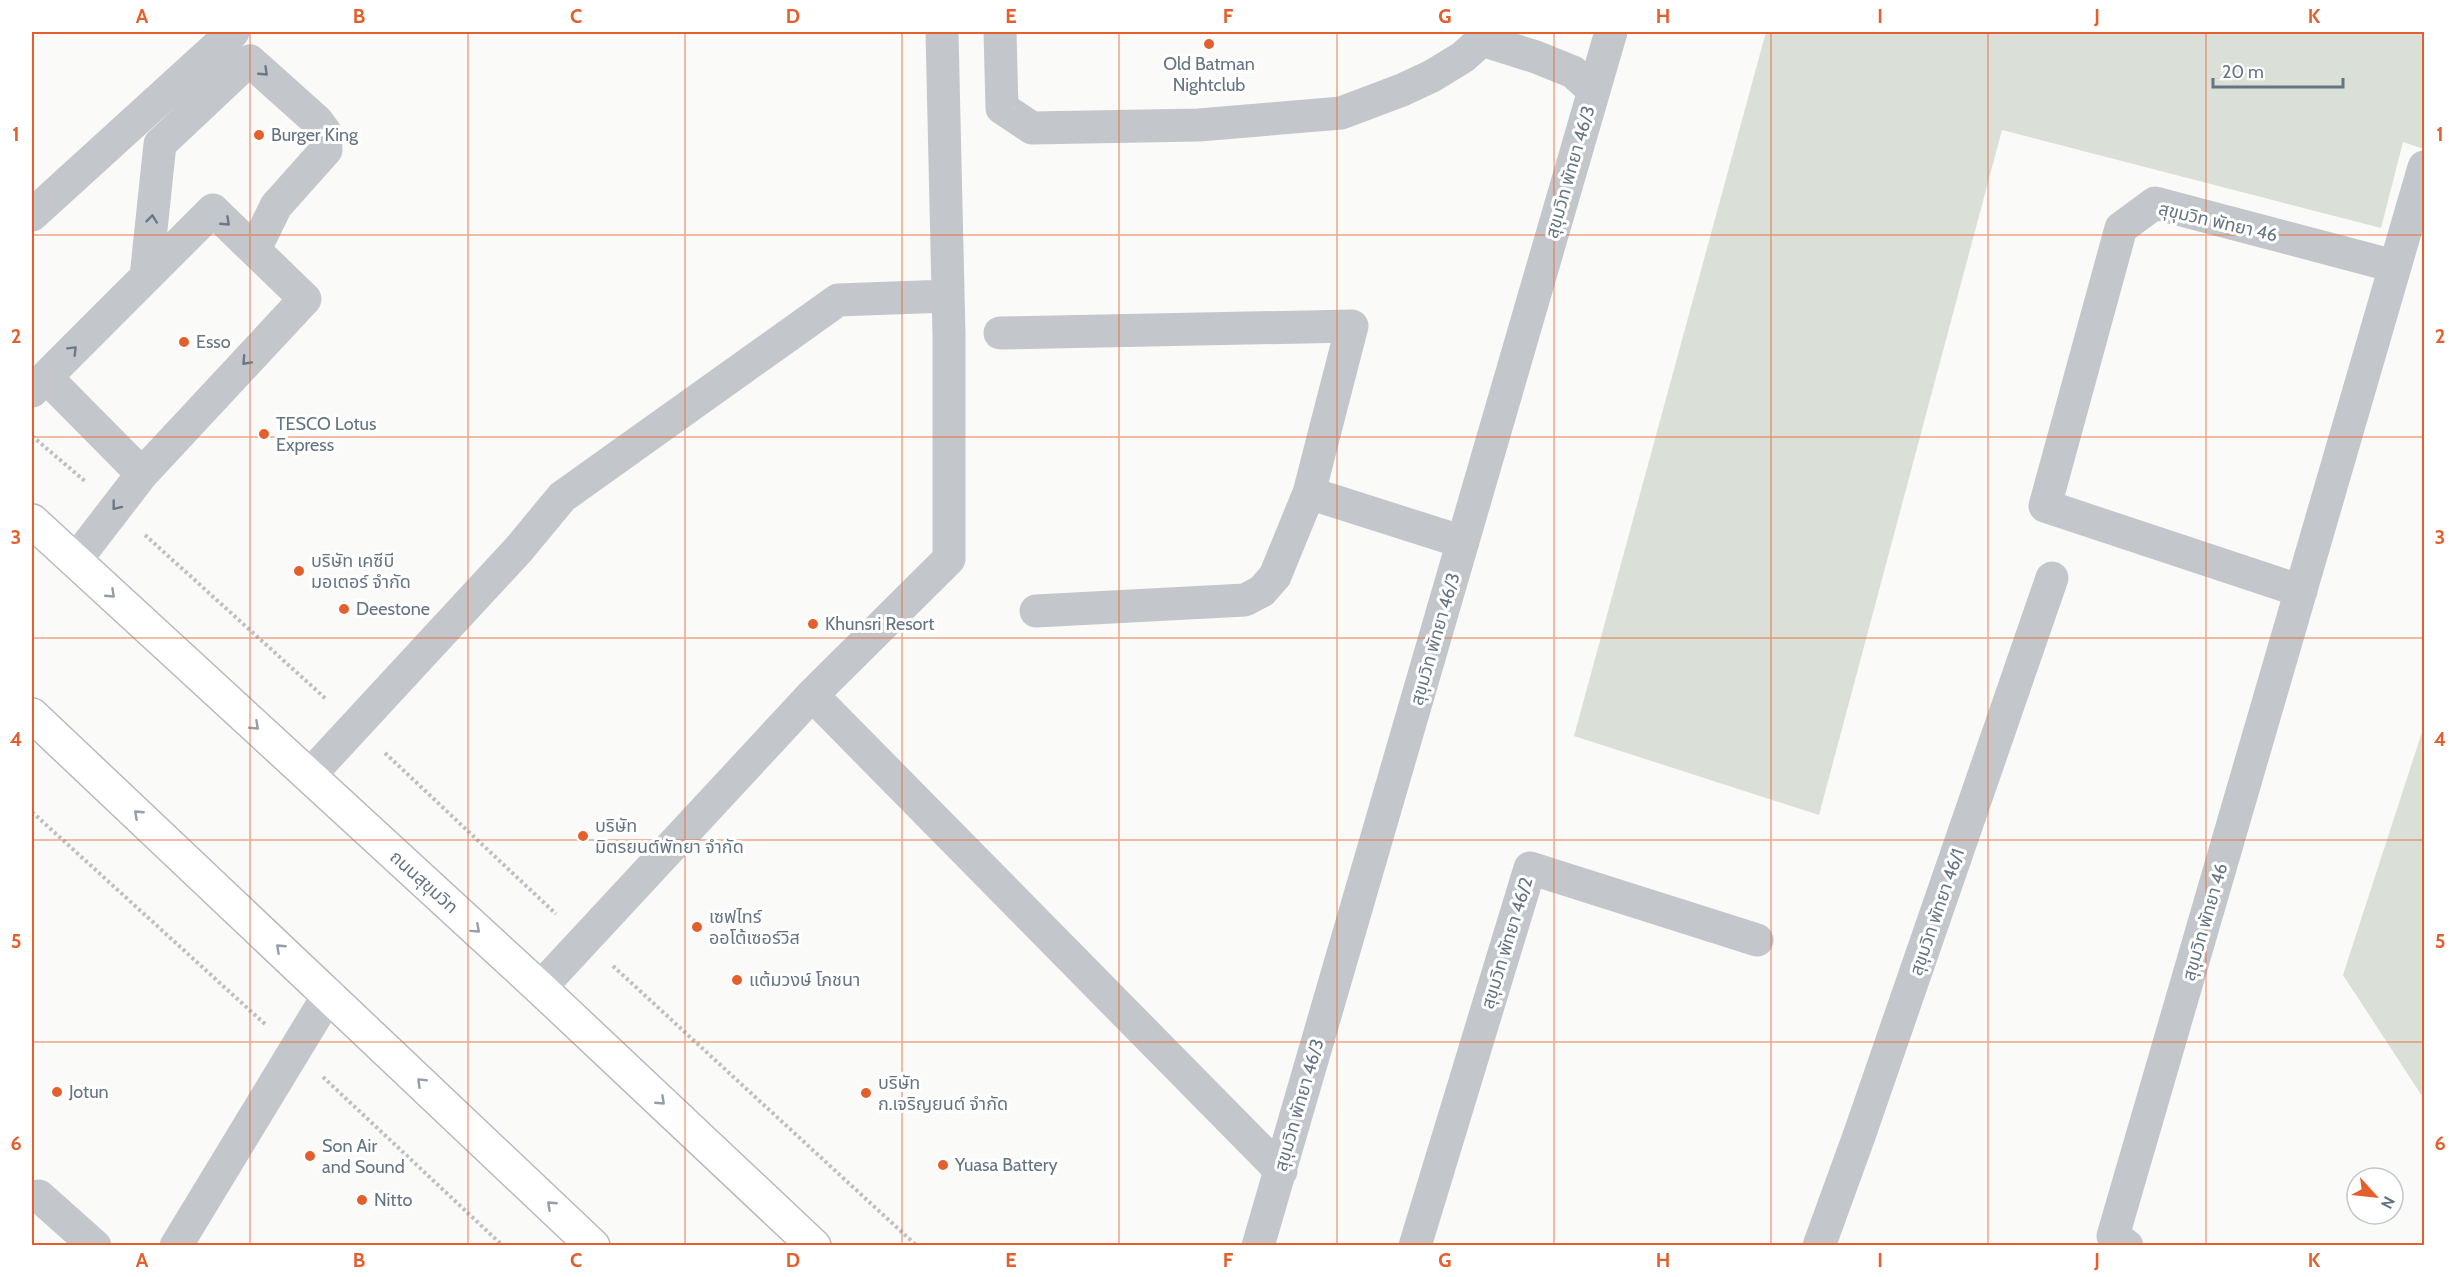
<svg xmlns="http://www.w3.org/2000/svg" width="2456" height="1277" font-family="Cabin,'Noto Sans Thai',sans-serif">
  <style>
    .green { fill: #dadfd7 }
    .lines { fill: none; stroke-linecap: round; stroke-linejoin: round }
    .highway-casing { stroke: #b7babe; stroke-width: 36 }
    .path { stroke: #bdc0c3; stroke-width: 4; stroke-dasharray: 3 3; stroke-linecap: butt }
    .minor { stroke: #c3c7cc; stroke-width: 33 }
    .highway { stroke: #fff; stroke-width: 33 }
    .oneway { stroke: #6a7887 }
    .oneway2 { stroke: #939ea8 }
    .grid { fill: none; stroke: #e3602e; stroke-width: 1.5; stroke-opacity: 0.55 }
    .poi-dot { fill: #e3602e; stroke: #fff; stroke-width: 2 }
    .labels { text-anchor: middle; stroke-width: 6; stroke-linejoin: round; paint-order: stroke }
    .poi-label { font-size: 18px; fill: #657483; stroke: #fff; text-anchor: start }
    .street-label { font-size: 18px; fill: #657483; stroke: #fff }
    .neatline { fill: none; stroke: #e3602e; stroke-width: 2 }
    .grid-label { font-size: 20px; text-anchor: middle; font-weight: bold; fill: #e3602e }
  </style>
  <rect width="100%" height="100%" fill="#fafaf8"/>
  <path class="green" d="M1766,32h658v117l-21,-7 -22,86 -379,-98 -183,685 -245,-79z
    M2424,726v373l-81,-124z"/>
  <g class="lines">
    <defs>
      <path id="highway" d="M32,521l508,467 274,258
        M32,715l561,531"/>
    </defs>
    <use href="#highway" class="highway-casing"/>
    <path class="path" d="M32,436l54,46
      M145,535l181,164
      M385,753l171,161
      M32,812l234,213
      M613,966l304,280
      M323,1077l180,169"/>
    <path class="minor" d="M1000,32l2,76 30,20 167,-3 142,-12 61,-23 30,-14 31,-19 19,-17 54,17 37,15 20,18
      M32,215l201,-183
      M146,277l14,-133 87,-82 3,-1 67,60 8,11 1,18 -50,56 -21,43
      M1000,333l352,-7 -43,167 -34,83 -13,15 -17,9 -209,11
      M46,377l96,97
      M32,391l181,-181 92,89 -163,175 -67,87
      M1309,493l154,49
      M2301,591l-256,-85 76,-278 34,-25 239,63
      M812,695l469,476
      M309,776l210,-227 43,-52 276,-197 109,-4
      M540,988l272,-293 137,-136v-224l-7,-303
      M39,1196l56,50
      M176,1246l153,-252
      M1258,1246l353,-1214
      M1415,1246l115,-378 227,72
      M1819,1246l40,-110 193,-558
      M2127,1246l-14,-10 311,-1069"/>
    <use href="#highway" class="highway"/>
  </g>
  <defs><path id="oneway-chevron" d="M-2-3.5L2.5 0L-2 3.5" fill="none" stroke-width="1.6" stroke-linecap="round" stroke-linejoin="round" transform="scale(1.5)"/></defs>
  <g class="oneway">
    <use href="#oneway-chevron" transform="translate(264 72) rotate(43)"/>
    <use href="#oneway-chevron" transform="translate(152 219) rotate(-84)"/>
    <use href="#oneway-chevron" transform="translate(226 222) rotate(43)"/>
    <use href="#oneway-chevron" transform="translate(73 350) rotate(-45)"/>
    <use href="#oneway-chevron" transform="translate(246 361) rotate(133)"/>
    <use href="#oneway-chevron" transform="translate(116 506) rotate(128)"/>
  </g>
  <g class="oneway2">
    <use href="#oneway-chevron" transform="translate(111 594) rotate(43)"/>
    <use href="#oneway-chevron" transform="translate(255 726) rotate(43)"/>
    <use href="#oneway-chevron" transform="translate(138 814) rotate(-137)"/>
    <use href="#oneway-chevron" transform="translate(476 929) rotate(42)"/>
    <use href="#oneway-chevron" transform="translate(280 948) rotate(-137)"/>
    <use href="#oneway-chevron" transform="translate(421 1082) rotate(-136)"/>
    <use href="#oneway-chevron" transform="translate(661 1101) rotate(43)"/>
    <use href="#oneway-chevron" transform="translate(551 1205) rotate(-137)"/>
  </g>
  <path class="grid" d="M250,32v1214M468,32v1214M685,32v1214M902,32v1214M1119,32v1214M1337,32v1214M1554,32v1214M1771,32v1214M1988,32v1214M2206,32v1214M32,235h2392M32,437h2392M32,638h2392M32,840h2392M32,1042h2392"/>
  <g class="poi-dot">
    <circle cx="1209" cy="44" r="6"/>
    <circle cx="259" cy="135" r="6"/>
    <circle cx="184" cy="342" r="6"/>
    <circle cx="264" cy="434" r="6"/>
    <circle cx="299" cy="571" r="6"/>
    <circle cx="344" cy="609" r="6"/>
    <circle cx="813" cy="624" r="6"/>
    <circle cx="583" cy="836" r="6"/>
    <circle cx="697" cy="927" r="6"/>
    <circle cx="737" cy="980" r="6"/>
    <circle cx="57" cy="1092" r="6"/>
    <circle cx="866" cy="1093" r="6"/>
    <circle cx="310" cy="1156" r="6"/>
    <circle cx="943" cy="1165" r="6"/>
    <circle cx="362" cy="1200" r="6"/>
  </g>
  <g class="labels">
    <g class="poi-label">
      <text x="1209" y="70" text-anchor="middle">Old Batman<tspan x="1209" dy="21">Nightclub</tspan></text>
      <text x="271" y="141">Burger King</text>
      <text x="196" y="348">Esso</text>
      <text x="276" y="430">TESCO Lotus<tspan x="276" dy="21">Express</tspan></text>
      <text x="311" y="567">บริษัท เคซีบี<tspan x="311" dy="21">มอเตอร์ จำกัด</tspan></text>
      <text x="356" y="615">Deestone</text>
      <text x="825" y="630">Khunsri Resort</text>
      <text x="595" y="832">บริษัท<tspan x="595" dy="21">มิตรยนต์พัทยา จำกัด</tspan></text>
      <text x="709" y="923">เซฟไทร์<tspan x="709" dy="21">ออโต้เซอร์วิส</tspan></text>
      <text x="749" y="986">แต้มวงษ์ โภชนา</text>
      <text x="878" y="1089">บริษัท<tspan x="878" dy="21">ก.เจริญยนต์ จำกัด</tspan></text>
      <text x="69" y="1098">Jotun</text>
      <text x="322" y="1152">Son Air<tspan x="322" dy="21">and Sound</tspan></text>
      <text x="955" y="1171">Yuasa Battery</text>
      <text x="374" y="1206">Nitto</text>
    </g>
    <g class="street-label">
      <text transform="translate(1570 172) rotate(-74)" y="6">สุขุมวิท พัทยา 46/3</text>
      <text transform="translate(2218 222) rotate(13)" y="6">สุขุมวิท พัทยา 46</text>
      <text transform="translate(1435 639) rotate(-74)" y="6">สุขุมวิท พัทยา 46/3</text>
      <text transform="translate(424 882) rotate(42)" y="6">ถนนสุขุมวิท</text>
      <text transform="translate(1937 912) rotate(-71)" y="6">สุขุมวิท พัทยา 46/1</text>
      <text transform="translate(2205 922) rotate(-74)" y="6">สุขุมวิท พัทยา 46</text>
      <text transform="translate(1507 943) rotate(-73)" y="6">สุขุมวิท พัทยา 46/2</text>
      <text transform="translate(1299 1105) rotate(-74)" y="6">สุขุมวิท พัทยา 46/3</text>
    </g>
  </g>
  <rect width="2456" height="1277" fill="none" stroke="#ffffff" stroke-width="66"/>
  <g transform="translate(2375 1196) rotate(117)"><circle r="28" fill="#ffffff" stroke="#c1c7cd" stroke-width="1.5"/>
  <path d="M0-4.5L10 22L0 15L-10 22Z" fill="#e3602e"/>
  <text y="-9" font-size="16" font-weight="bold" text-anchor="middle" fill="#657483">N</text>
  </g>
  <path d="M2213 78v9h130v-9" fill="none" stroke="#657483" stroke-width="3"/>
  <text x="2222" y="78" font-size="18" fill="#657483" stroke="#ffffff" stroke-width="4.5" paint-order="stroke">20 m</text>
  <rect x="33" y="33" width="2390" height="1211" class="neatline"/>
  <g class="grid-label">
    <text x="142" y="23">A</text>
    <text x="359" y="23">B</text>
    <text x="576" y="23">C</text>
    <text x="793" y="23">D</text>
    <text x="1011" y="23">E</text>
    <text x="1228" y="23">F</text>
    <text x="1445" y="23">G</text>
    <text x="1663" y="23">H</text>
    <text x="1880" y="23">I</text>
    <text x="2097" y="23">J</text>
    <text x="2314" y="23">K</text>
    <text x="16" y="141">1</text>
    <text x="2440" y="141">1</text>
    <text x="16" y="343">2</text>
    <text x="2440" y="343">2</text>
    <text x="16" y="544">3</text>
    <text x="2440" y="544">3</text>
    <text x="16" y="746">4</text>
    <text x="2440" y="746">4</text>
    <text x="16" y="948">5</text>
    <text x="2440" y="948">5</text>
    <text x="16" y="1150">6</text>
    <text x="2440" y="1150">6</text>
    <text x="142" y="1267">A</text>
    <text x="359" y="1267">B</text>
    <text x="576" y="1267">C</text>
    <text x="793" y="1267">D</text>
    <text x="1011" y="1267">E</text>
    <text x="1228" y="1267">F</text>
    <text x="1445" y="1267">G</text>
    <text x="1663" y="1267">H</text>
    <text x="1880" y="1267">I</text>
    <text x="2097" y="1267">J</text>
    <text x="2314" y="1267">K</text>
  </g>
</svg>
